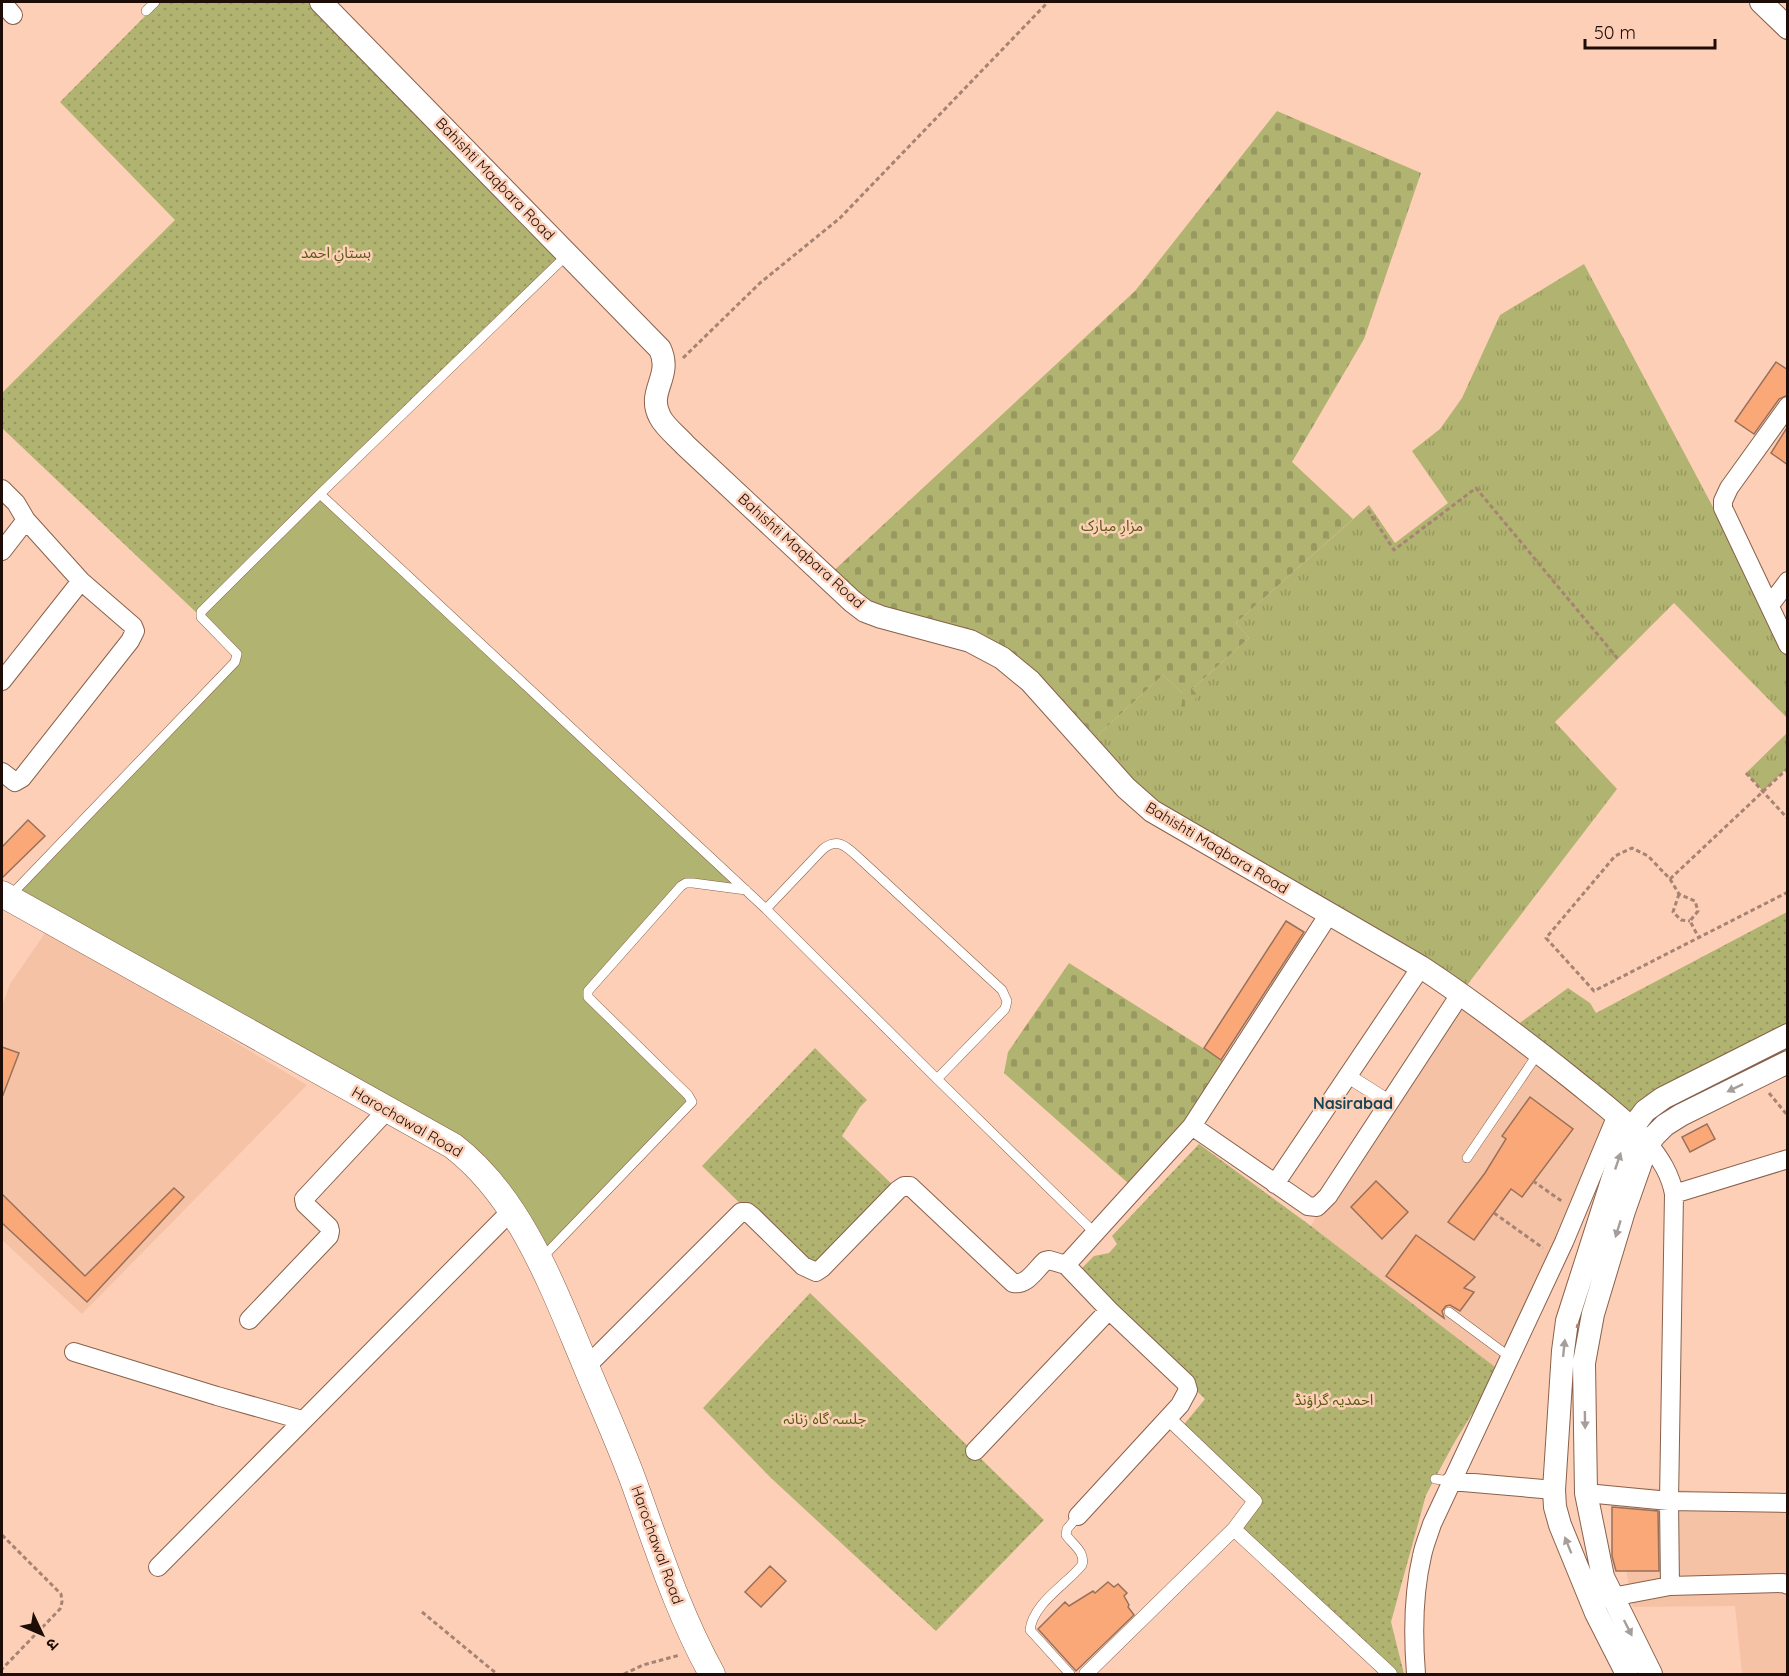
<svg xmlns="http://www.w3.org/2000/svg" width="1789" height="1676" font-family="Quicksand,'Noto Sans Arabic','Noto Sans Devanagari',sans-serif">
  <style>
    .built { fill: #f6c2a5 }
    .grass { fill: url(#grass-tufts) }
    .cemetery { fill: url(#cemetery-stones) }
    .park { fill: url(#park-dots) }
    .pitch { fill: #b1b370 }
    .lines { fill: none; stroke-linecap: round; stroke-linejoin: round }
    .stream { stroke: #37a5d1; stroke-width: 5 }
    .building { fill: #fba879; stroke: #99705a; stroke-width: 1.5 }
    .service-casing { stroke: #89614b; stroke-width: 10 }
    .pedestrian-casing { stroke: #89614b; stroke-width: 15 }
    .minor-casing { stroke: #89614b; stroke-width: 20 }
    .tertiary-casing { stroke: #89614b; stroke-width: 24 }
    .secondary-casing { stroke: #89614b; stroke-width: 27 }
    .path { stroke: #a68372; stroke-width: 3; stroke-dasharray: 4.5 3; stroke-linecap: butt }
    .service { stroke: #fff; stroke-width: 9 }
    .pedestrian { stroke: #fff; stroke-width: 14 }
    .minor { stroke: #fff; stroke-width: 18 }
    .tertiary { stroke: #fff; stroke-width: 22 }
    .secondary { stroke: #fff; stroke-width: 26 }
    .path-bridge { stroke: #a68372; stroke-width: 3; stroke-dasharray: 4.5 3; stroke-linecap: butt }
    .oneway { fill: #a59e9b }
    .labels { text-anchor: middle; stroke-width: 5; stroke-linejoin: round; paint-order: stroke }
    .street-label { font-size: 15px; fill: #1d0d06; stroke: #fdcfb7 }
    .park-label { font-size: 15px; fill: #5a5a15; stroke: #fdcfb7 }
    .neighbourhood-label { font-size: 16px; font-weight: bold; fill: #164558; stroke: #fdcfb7 }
  </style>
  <defs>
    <pattern id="grass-tufts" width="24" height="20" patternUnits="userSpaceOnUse" patternTransform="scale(1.5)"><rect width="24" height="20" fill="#b1b370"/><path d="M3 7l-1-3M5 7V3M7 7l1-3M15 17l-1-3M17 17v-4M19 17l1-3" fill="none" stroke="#989960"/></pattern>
    <pattern id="cemetery-stones" width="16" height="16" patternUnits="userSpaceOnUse" patternTransform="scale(1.5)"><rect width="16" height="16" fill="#b1b370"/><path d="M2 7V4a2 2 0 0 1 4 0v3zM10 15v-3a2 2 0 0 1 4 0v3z" fill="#989960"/></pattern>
    <pattern id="park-dots" width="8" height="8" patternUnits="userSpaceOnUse" patternTransform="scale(1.5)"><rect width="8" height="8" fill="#b1b370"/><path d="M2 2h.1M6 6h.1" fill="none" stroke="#989960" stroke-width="1.8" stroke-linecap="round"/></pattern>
  </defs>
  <rect width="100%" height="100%" fill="#fdcfb7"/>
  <path class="built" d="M47,930l260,155 -225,229 -80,-74v-234l8,-22z
    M1461,993l156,122 -118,255 -188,-144 12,-23z
    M1610,1486l177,10v178h-45l-7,-68 -102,1z"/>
  <path class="grass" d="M1584,264l139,262 64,129v63l-113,-115 -119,119 62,67 -156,204 -309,-182 -65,-66 76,-70 20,19 9,-5 57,-51 -13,-15 133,-118 26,38 53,-40 -36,-52 28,-22 22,-31 38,-83z
    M1787,733v35l-24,23 -17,-18z"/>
  <path class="cemetery" d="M1277,111l144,62 -57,166 -72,123 61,57 -117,104 13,15 -57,51 5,6 -3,8 -13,5 2,-14 -20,-19 -76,70 -106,-98 -100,-30 -54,-40 308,-286z
    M1069,963l156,99 -33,64 -64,57 -124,-110 4,-21z"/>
  <path class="park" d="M159,2h161l248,252 -367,363 -199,-189v-35l173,-173 -115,-118z
    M1787,912v123l-150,84 -127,-89 58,-42 22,15 6,10z
    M815,1048l52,52 -7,7 -18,29 56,54 -82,82 -58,-51 -56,-55z
    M1199,1144l112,82 188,144 -45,73 -28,52 -35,127 13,52h-10l-156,-145 22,-25 -79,-76 24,-29 -129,-125 18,-18 15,-3 8,-9 -5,-8z
    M810,1293l234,227 -108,111 -166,-154 -67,-69z"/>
  <path class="pitch" d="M320,494l426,396 -60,-7 -98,108 104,107 -152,162 -65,-95 -467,-267 229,-240 -36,-41z"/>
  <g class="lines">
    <path class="stream" d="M1716,1085l50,-26"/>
  </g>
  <path class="building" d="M1776,362l12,8v25l-9,4 -25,35 -19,-13z
    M1788,426v39l-17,-12z
    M28,820l17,16 -43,42v-31z
    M1286,921l18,11 -83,128 -17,-12z
    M2,1047l17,6 -16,42 -1,-1z
    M1530,1097l43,32 -51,68 -11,-8 -37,51 -26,-18 37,-49 21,-34 -4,-3z
    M1707,1124l8,15 -25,13 -8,-15z
    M1376,1181l32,31 -26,27 -31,-32z
    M174,1188l10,9 -97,105 -85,-79v-29l83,82z
    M1416,1235l59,42 -11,11 10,4 -14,19 -10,-6 -4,1 -4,5 2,7 -58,-42z
    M1612,1507l46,4 1,60h-43l-4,-15z
    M770,1566l16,15 -25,26 -16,-15z
    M1108,1582l6,5 4,-3 9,9 -3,3 5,9 -1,2 6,8 -58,56 -38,-42 27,-27 4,4 24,-15 2,2z"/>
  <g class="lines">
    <defs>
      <path id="service" d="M146,11l9,-9
        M320,494l446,415 171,170 159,155
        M10,896l225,-234 2,-8 -36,-37v-5l119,-118 248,-240
        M766,909l57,-60c15,-12 24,-2 36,9l143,132 5,11 -2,8 -68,70
        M1467,1158l72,-106
        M542,1258l150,-156 -4,-7 -100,-98v-6l93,-105 5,-3h7l53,7
        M1449,1312l62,46
        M1435,1479l16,2
        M1070,1674l-40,-44c3,-27 36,-45 52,-65 4,-13 -10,-21 -16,-30l1,-6 11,-13"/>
      <path id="pedestrian" d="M1348,1076l41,26
        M1168,1418l87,83 -21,28 156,145
        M1086,1674l148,-145"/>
      <path id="minor" d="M2,2l11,13
        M1788,406l-59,82 -6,13v7l65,137
        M2,489l14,14 10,17 55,61 52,45 2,5 -5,10 -108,137 -7,4 -13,-10
        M2,551l24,-31
        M1770,605l18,-24
        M2,681l79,-100
        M1192,1126l116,80 9,1 11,-11 133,-203
        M1648,1144c12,13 23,32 26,50l-5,307 1,85
        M1275,1184l146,-217
        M1674,1194l114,-35
        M249,1320l80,-84 1,-5 -1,-4 -24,-23 -1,-5 83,-89
        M74,1352l143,44 85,24
        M586,1367l155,-155h6l5,4 51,50 13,6 6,-4 76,-78 6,-4h6l103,97c14,3 23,-14 32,-22l4,-1 17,5
        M975,1451l134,-141
        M1451,1481l103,9
        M1586,1493l83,8 119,2
        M1078,1516l102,-111 8,-15 -2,-7 -77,-73 -43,-45 126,-139 137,-212
        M158,1567l353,-356
        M1612,1597l58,-11 113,-3 5,2
        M1416,1674c-3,-38 -3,-80 6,-118 2,-11 7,-22 10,-32l132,-282 53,-127"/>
      <path id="tertiary" d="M321,2l339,347c13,28 -14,42 0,68 5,10 17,19 25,28l167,156 13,10 16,6 89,24 32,17 28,23 96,107 26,23 269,156c52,34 101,72 149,110 27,22 54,42 78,67
        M1761,2l27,26
        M1627,1674l-31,-61 -36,-88 -5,-18 -1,-17 9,-139 4,-30 49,-153 16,-40 13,-17 18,-13 125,-63
        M1651,1674l-48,-97 -17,-84 -2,-130 9,-49 31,-103 20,-57 4,-10 7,-9 10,-10 16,-10 107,-53"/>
      <path id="secondary" d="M2,894l451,252c65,50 97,134 128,208 17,42 36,83 52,126 24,66 45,133 79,194"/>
    </defs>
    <use href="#service" class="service-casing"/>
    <use href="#pedestrian" class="pedestrian-casing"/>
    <use href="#minor" class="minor-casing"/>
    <use href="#tertiary" class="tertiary-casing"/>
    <use href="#secondary" class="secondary-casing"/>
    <path class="path" d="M683,358l77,-75 80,-65 208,-216
      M1368,510l26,40 82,-62 142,171
      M1788,768l-118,111 -22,-23 -16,-8 -17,8 -69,82 48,53 194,-99
      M1746,773l42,46
      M1670,879l9,15 16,7 3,10 -8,10 9,17
      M1679,894l-6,18 8,8 9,1
      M1769,1093l19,23
      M1533,1181l30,21
      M1494,1213l49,35
      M2,1535l59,59 1,8 -2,7 -58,60
      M422,1612l75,62
      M624,1674l19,-9 37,-10"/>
    <use href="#service" class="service"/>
    <use href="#pedestrian" class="pedestrian"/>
    <use href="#minor" class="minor"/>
    <use href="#tertiary" class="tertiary"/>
    <use href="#secondary" class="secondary"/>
    <path class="path-bridge" d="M1577,1328l1,-4"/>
  </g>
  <defs><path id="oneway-solid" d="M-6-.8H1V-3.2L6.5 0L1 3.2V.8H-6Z" transform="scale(1.5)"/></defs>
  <g class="oneway">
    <use href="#oneway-solid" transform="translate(1735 1088) rotate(154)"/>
    <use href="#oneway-solid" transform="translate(1618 1161) rotate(-71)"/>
    <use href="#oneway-solid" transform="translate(1618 1229) rotate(107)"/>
    <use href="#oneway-solid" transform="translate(1564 1348) rotate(-84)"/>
    <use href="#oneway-solid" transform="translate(1585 1420) rotate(89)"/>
    <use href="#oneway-solid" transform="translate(1568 1545) rotate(-112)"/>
    <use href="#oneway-solid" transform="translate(1628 1628) rotate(63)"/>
  </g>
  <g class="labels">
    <g class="street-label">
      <text transform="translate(495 179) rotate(46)" y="5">Bahishti Maqbara Road</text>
      <text transform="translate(801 551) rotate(42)" y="5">Bahishti Maqbara Road</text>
      <text transform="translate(1217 848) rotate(31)" y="5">Bahishti Maqbara Road</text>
      <text transform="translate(407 1122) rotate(30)" y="5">Harochawal Road</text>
      <text transform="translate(657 1545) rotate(70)" y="5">Harochawal Road</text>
    </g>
    <g class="park-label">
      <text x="336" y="258">بستانِ احمد</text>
      <text x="1112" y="531">مزارِ مبارک</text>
      <text x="1334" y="1405">احمدیہ گراؤنڈ</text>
      <text x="825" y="1424">جلسہ گاہ زنانہ</text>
    </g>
    <g class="neighbourhood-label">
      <text x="1353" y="1109">Nasirabad</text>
    </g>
  </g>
  <rect width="1789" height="1676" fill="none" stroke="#1d0d06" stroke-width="6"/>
  <g transform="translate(42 1634) rotate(134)" stroke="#fdcfb7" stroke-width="4.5" paint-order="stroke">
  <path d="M0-4.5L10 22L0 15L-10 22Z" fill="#1d0d06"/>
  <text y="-9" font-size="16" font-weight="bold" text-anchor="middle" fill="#1d0d06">उ</text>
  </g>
  <path d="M1585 39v9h130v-9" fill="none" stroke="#1d0d06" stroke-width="3"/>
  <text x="1594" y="39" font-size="18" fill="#1d0d06" stroke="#fdcfb7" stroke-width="4.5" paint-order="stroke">50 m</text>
</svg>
